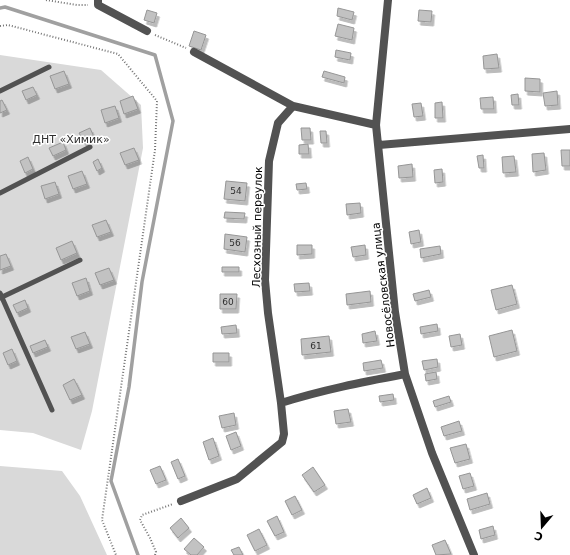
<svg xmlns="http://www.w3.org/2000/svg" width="570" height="555" font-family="'DejaVu Sans',sans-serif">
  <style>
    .green { fill: #d9d9d9 }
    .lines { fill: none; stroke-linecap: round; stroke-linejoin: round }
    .stream { stroke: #a0a0a0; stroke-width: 3.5 }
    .building { fill: #c2c2c2; stroke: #969696; filter: url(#shadow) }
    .path { stroke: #747474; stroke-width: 2; stroke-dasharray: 1 2; stroke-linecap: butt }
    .service { stroke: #525252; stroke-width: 5 }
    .minor { stroke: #525252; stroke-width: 8 }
    .labels { text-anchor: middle; stroke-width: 3; stroke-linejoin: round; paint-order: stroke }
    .number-label { font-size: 9px; fill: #303030 }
    .park-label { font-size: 11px; fill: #303030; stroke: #fff }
    .street-label { font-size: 11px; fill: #000; stroke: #fff }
  </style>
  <defs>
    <filter id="shadow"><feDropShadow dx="2.5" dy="4" stdDeviation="0" flood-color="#0004"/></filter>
  </defs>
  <rect width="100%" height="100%" fill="#fff"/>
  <path class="green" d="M0,55l101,15 40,35 2,43 -51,263 -11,39 -48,-17 -33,-3z
    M0,466l62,5 18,25 27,59h-107z"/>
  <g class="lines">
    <path class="stream" d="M0,8l5,-1 150,48 18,66 -31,161 -13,105 -18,94 27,74"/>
  </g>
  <path class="building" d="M338,8l16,4 -2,8 -15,-4z
    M147,10l10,3 -3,10 -10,-3z
    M419,10l13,1 -1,11 -13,-1z
    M338,24l16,4 -2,12 -17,-4z
    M194,31l12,4 -5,15 -12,-4z
    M336,50l15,3 -1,7 -15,-3z
    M497,54l2,14 -15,1 -1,-13z
    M64,71l5,13 -14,5 -5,-13z
    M324,71l21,6 -1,6 -22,-6z
    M525,78l15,1v13l-15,-1z
    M33,87l4,8 -11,5 -4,-9z
    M557,91l1,14 -13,1 -2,-13z
    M518,94l1,11h-7l-1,-10z
    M133,96l5,13 -14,5 -4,-13z
    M493,97l1,12h-13l-1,-11z
    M2,100l5,10 -7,3v-12z
    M442,102l1,16h-8v-15z
    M421,103l2,13 -9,1 -2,-13z
    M115,106l4,12 -14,5 -4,-13z
    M90,128l4,9 -10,5 -5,-9z
    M301,128h9l1,12h-9z
    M320,131h6l1,12h-6z
    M63,142l3,8 -13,6 -4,-8z
    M308,144l1,10h-10v-9z
    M134,148l5,12 -14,5 -5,-12z
    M561,150h9v16h-8z
    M544,153l2,17 -13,2 -1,-18z
    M483,155l1,13h-5l-2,-12z
    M514,156l2,16 -13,1 -1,-16z
    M28,157l5,12 -8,4 -5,-12z
    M98,159l4,9 -5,3 -4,-9z
    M412,164l1,13 -14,1 -1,-12z
    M442,169l1,13 -8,1 -1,-13z
    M82,171l5,13 -14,5 -5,-13z
    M226,181l21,2 -2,18 -21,-2z
    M55,182l4,12 -14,5 -4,-13z
    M306,183l1,6 -10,1 -1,-6z
    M360,203l1,10 -14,2 -1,-11z
    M225,212l20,1 -1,6 -20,-1z
    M106,220l5,12 -14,5 -5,-12z
    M419,230l2,12 -10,2 -2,-12z
    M225,234l22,3 -2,15 -21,-3z
    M72,241l5,12 -16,7 -5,-12z
    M297,245h15v9l-15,1z
    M365,245l1,10 -13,2 -2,-10z
    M440,246l1,8 -20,4 -1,-9z
    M6,254l5,12 -11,4v-14z
    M222,267h17v5h-17z
    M109,268l5,12 -14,5 -5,-12z
    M86,278l4,13 -13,5 -5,-13z
    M309,283l1,8 -15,1 -1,-8z
    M512,285l5,19 -21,6 -5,-20z
    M429,290l2,7 -16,4 -2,-7z
    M370,291l1,11 -24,3 -1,-11z
    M220,294h17l-1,15h-16z
    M25,300l3,8 -11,5 -4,-8z
    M437,324l1,7 -17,3 -1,-7z
    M236,325l1,8 -15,1 -1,-7z
    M512,330l5,21 -23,6 -5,-21z
    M375,331l2,10 -14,2 -1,-9z
    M85,332l5,12 -14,5 -5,-12z
    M460,334l2,11 -11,2 -2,-11z
    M329,336l2,16 -29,3 -1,-16z
    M45,340l3,7 -15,6 -3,-7z
    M12,349l5,12 -9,4 -5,-12z
    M213,353h16v9h-16z
    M437,359l1,8 -14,3 -2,-9z
    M381,360l2,8 -19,3 -1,-8z
    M436,372l1,7 -11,2 -1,-7z
    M74,379l8,16 -12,5 -7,-15z
    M393,394l1,6 -14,2 -1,-6z
    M449,396l2,6 -16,5 -2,-6z
    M348,409l3,13 -15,2 -2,-13z
    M234,413l2,12 -14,3 -3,-12z
    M459,421l3,10 -18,5 -3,-9z
    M236,432l5,14 -10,4 -5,-14z
    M213,438l6,18 -10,4 -6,-18z
    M466,444l4,15 -15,4 -5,-15z
    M178,459l7,17 -7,3 -7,-17z
    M160,466l6,14 -10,4 -6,-14z
    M313,467l12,18 -11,7 -12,-17z
    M470,473l4,13 -11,3 -4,-13z
    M427,488l4,10 -14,6 -4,-9z
    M487,493l3,11 -20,6 -3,-11z
    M295,496l7,14 -10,5 -7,-14z
    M277,516l7,16 -9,4 -8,-15z
    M181,518l8,10 -11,10 -8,-10z
    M493,526l2,9 -14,4 -2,-9z
    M259,529l8,16 -12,6 -8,-16z
    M194,538l10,9 -7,8h-6l-7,-6z
    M445,540l6,14 -15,1 -4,-10z
    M239,547l4,8h-9l-3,-5z"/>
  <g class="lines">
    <path class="path" d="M46,0l31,5h11
      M0,26l8,-1 110,29 39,47 -2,49 -53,370 14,35
      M155,35l31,13
      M155,555l1,-3 -6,-14 -10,-18 2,-5 31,-11"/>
    <path class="service" d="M0,91l49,-24
      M0,193l90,-46
      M0,293l52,117
      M0,298l80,-38"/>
    <path class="minor" d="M98,0v5l49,26
      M388,0l-12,125 19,187 10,62 27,79 42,102
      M194,52l99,54 83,19
      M379,145l191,-16
      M281,403l-13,-90 -3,-33 4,-119 9,-38 15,-17
      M181,501l56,-22 45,-37 2,-8 -3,-31c41,-13 82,-21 124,-29"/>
  </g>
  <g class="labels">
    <g class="number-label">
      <text x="236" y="194">54</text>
      <text x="235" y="246">56</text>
      <text x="228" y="305">60</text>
      <text x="316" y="349">61</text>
    </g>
    <g class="park-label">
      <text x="71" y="143">ДНТ «Химик»</text>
    </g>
    <g class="street-label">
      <text transform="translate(257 227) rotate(-89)" y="4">Лесхозный переулок</text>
      <text transform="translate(383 285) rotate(-97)" y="4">Новосёловская улица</text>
    </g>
  </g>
  <g transform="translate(542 527) rotate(199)" stroke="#ffffff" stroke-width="3" paint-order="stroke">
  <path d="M0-3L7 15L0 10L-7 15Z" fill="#000000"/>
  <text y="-6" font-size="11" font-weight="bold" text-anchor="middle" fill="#000000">С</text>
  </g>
</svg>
